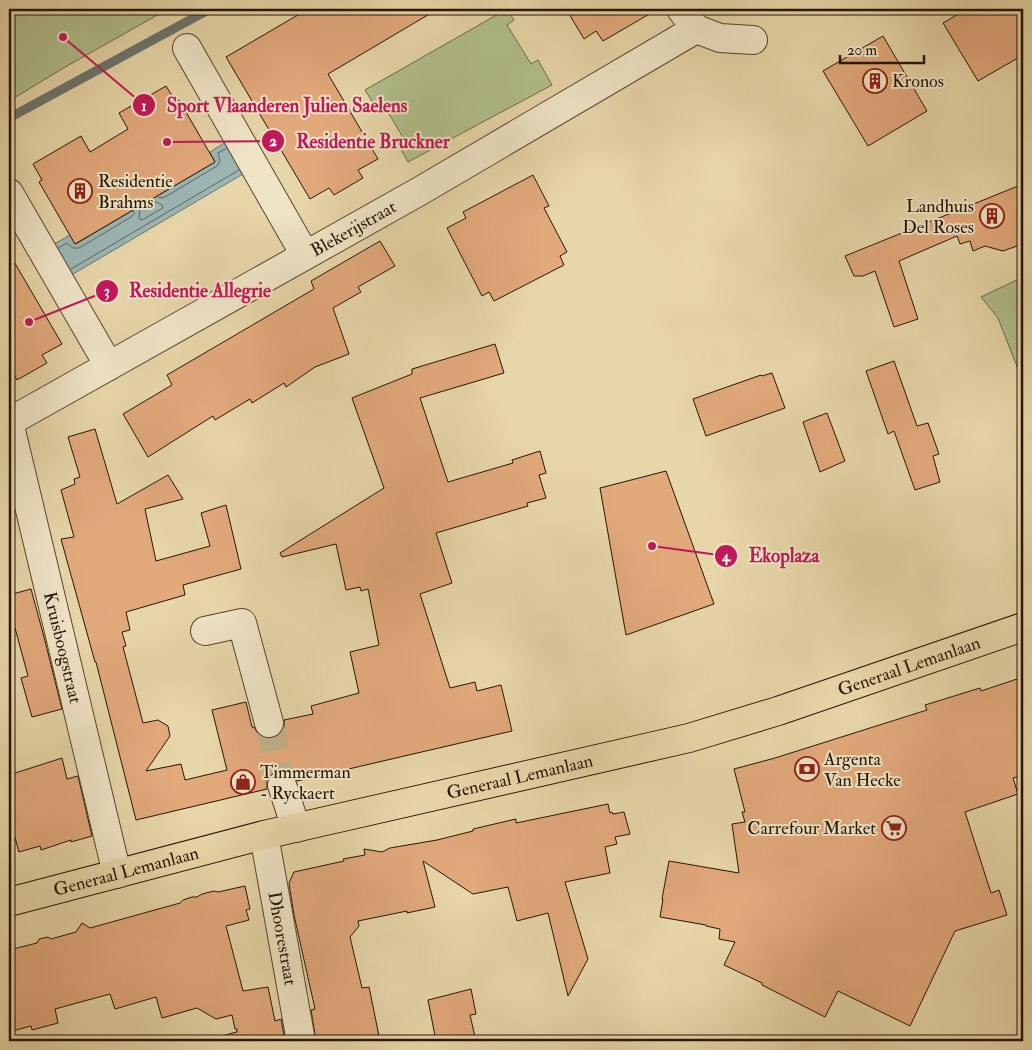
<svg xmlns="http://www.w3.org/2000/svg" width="1032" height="1050" font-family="'IM FELL Double Pica',serif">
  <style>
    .green { fill: #b1bf8b; stroke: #6b6a48 }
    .water { fill: #9cb6b4; stroke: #6c766e }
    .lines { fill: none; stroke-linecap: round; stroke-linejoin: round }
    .shore { stroke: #60665d; stroke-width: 1 }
    .stream { stroke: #6c766e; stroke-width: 9 }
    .building { fill: #e2a97b; stroke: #251506 }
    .minor-tunnel { stroke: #c0af88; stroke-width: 28; stroke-dasharray: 28 14; stroke-linecap: butt }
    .minor-casing { stroke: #56452e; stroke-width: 30 }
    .major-casing { stroke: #251506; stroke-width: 30 }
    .minor { stroke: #efe4c6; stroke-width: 28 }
    .major { stroke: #e7d6a8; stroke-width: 28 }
    .labels { text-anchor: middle; stroke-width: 4; stroke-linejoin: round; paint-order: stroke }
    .poi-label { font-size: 18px; fill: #251506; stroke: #efe4c6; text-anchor: start }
    .street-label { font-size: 18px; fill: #251506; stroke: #efe4c6 }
    .leader { fill: none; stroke: #c2185b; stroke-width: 2 }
    .callout-dot { fill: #c2185b; stroke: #efe4c6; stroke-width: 2 }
    .mark-label { font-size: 15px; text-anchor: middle; font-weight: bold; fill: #fff }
    .callout-label { font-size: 19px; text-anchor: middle; font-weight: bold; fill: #c2185b; stroke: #efe4c6; stroke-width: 4; stroke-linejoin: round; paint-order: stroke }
  </style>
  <rect width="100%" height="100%" fill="#e7d6a8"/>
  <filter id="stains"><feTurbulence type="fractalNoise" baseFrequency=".004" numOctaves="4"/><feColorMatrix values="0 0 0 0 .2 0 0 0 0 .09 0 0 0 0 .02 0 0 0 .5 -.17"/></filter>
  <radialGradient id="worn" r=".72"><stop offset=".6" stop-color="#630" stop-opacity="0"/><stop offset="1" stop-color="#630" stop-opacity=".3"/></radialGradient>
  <path class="green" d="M9,9h159l-101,57 -58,35z
    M507,9l7,11 -7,5 24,39 7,-4 14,25 -144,77 -9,-16 6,-5 -23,-39 -7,4 -10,-16z
    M1023,277v105l-25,-64 -17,-21z"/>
  <path class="water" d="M229,140l19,31 -180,106 -19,-30 21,-12 6,9 139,-82 -5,-10z"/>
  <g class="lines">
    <path class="shore" d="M158,197l3,1 4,-1 52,-31 3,-5 -2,-8 9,-5
      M140,207l-1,11 3,2 21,-12 -1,-3 -10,-5
      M58,248l9,-5 6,5h6l52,-31 3,-3v-3
      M71,269l168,-99"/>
    <path class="stream" d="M9,118l201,-109"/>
  </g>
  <path class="building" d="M308,9h130l-110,65 50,85 -20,11 5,8 -29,17 -5,-7 -19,11 -84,-142z
    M566,9h92l-55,32 -7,-10 -12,8z
    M967,9h56v46l-45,26 -35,-58z
    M883,36l44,75 -59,35 -45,-75z
    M166,86l10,16 3,-2 36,62 -140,82 -36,-62 3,-2 -9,-16 48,-28 9,16 38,-23 -9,-16z
    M533,175l16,31 -5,2 23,44 -7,4 4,9 -70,36 -5,-9 -7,4 -35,-68 19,-10 -3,-6z
    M1023,184v49l-6,13 -14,5 -18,-5 -12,5 -3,-10 -10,3 -3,-8 -58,25 19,58 -24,8 -19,-56 -12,5h-9l-9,-20z
    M380,241l15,25 -37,21 3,5 -28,16 16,46 -34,13 -29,20 -2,-4 -32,20 -2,-4 -35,21 -2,-4 -65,41 -25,-43 49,-29 -5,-10 147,-86 -3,-8z
    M9,253l53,91 -20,11 5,8 -30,17 -8,-15z
    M495,344l9,29 -84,25 28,84 65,-19 -1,-3 28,-9 6,22 -7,2 7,23 -19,5 1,3 -92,27 16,50 -32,11 30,94 25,-6 2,9 24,-6 11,46 -215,50 -5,-8 -6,-3h-8l-8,5 -3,6v8l-131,31 -40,-158h-1l-34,-123 13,-2 -13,-47 14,-6 -1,-5 6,-2 -12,-40 27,-8 22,75 51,-29 15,24 -38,10 11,52 54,-15 -9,-33 25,-8 15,64 -58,16 2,10 -59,17 4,18 -8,2 4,14 -3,1 20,76 15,-3 10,6 2,10 -24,35 35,-7 4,16 42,-10 -15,-60 34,-8 6,25h2l4,7 7,4h8l7,-4 4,-7v-7l29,-6 -2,-8 48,-13 -9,-41 29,-7 -11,-56 -7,2 -1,-4 -14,3 -10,-46 -54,13 -2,-4 104,-65 -32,-90 60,-24v-5z
    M894,361l23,65 11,-3 11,31 -6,2 7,26 -25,8 -21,-59 -6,3 -22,-63z
    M772,373l13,35 -79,28 -13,-37 68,-24 1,1z
    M827,413l18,48 -25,11 -17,-50z
    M666,471l48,133 -88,31 -26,-147z
    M31,589l13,48 18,72 -30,8 -11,-39 7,-2 -13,-48 -6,2v-35z
    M1023,677v99l-10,2 5,16 -53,18 26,81 8,-3 8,25 -52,16 -45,95 -72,-35 -13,26 -63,-32v-2l-38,-18 11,-23 -16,-3 1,-10 -14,-3v-1l-46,-8 3,-18h-1l7,-38 70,12 -7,-49 13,-2 -3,-10h3l-11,-43 41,-11 152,-48 -2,-5 55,-17 1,3z
    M62,758l5,21 11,-3 14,60 -21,6v-2l-30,10 -1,-4 -21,6 -10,-36v-41z
    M608,804l2,9 2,-1 1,2 11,-2 6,22 -15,3 2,7 -12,3 5,26 -45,9 23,77 -20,37 -20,-83 -31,8 -9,-34 -35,7 -50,-33 12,46 -28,6v-2l-49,10 1,5 -9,11 12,51 7,-1 11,54h-64l-5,-31 4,-1 -21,-94 -5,-32 5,-11 50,-11 -1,-2 22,-4 -1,-6 18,3 8,-4 47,-8 36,-9v-2l43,-10v4z
    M245,886l5,23 -4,1 3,10 -23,6 17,65 25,-4 7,34 6,-2 4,22h-59l-1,-6 12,-3v-3h-2l-3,-14 -16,4 -19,-11 -35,10 -6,-21 -41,12 -5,-15 -55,15 3,14 -26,7 -1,-4 -22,6v-82l28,-7 2,-4 9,-2 3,2 25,-7 6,-9 8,5 90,-25 3,-3 9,-3h5l5,-3 12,-3 4,1z
    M471,989l5,25 -6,1 6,26h-40l-8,-41z"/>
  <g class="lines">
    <path class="minor-tunnel" d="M269,723l13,62"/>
    <defs>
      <g id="minor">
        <path d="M681,9l15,20 24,9 33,2"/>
        <path d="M187,48l118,207"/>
        <path d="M9,193l100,173"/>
        <path id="s1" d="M9,422l411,-231 276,-162"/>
        <path id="s2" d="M9,422l108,452"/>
        <path d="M205,631l37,-8 27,100"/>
        <path d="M282,785l14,43"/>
        <path id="s3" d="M264,835l37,206"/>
      </g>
      <g id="major">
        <path id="s4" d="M9,902l255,-67 425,-97 89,-27 245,-84"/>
      </g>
    </defs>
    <use href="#minor" class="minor-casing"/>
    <use href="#major" class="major-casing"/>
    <use href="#minor" class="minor"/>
    <use href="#major" class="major"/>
  </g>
  <defs>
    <symbol id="building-ring" viewBox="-11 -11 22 22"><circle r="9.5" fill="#efe4c6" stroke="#8f2418" stroke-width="1.5"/><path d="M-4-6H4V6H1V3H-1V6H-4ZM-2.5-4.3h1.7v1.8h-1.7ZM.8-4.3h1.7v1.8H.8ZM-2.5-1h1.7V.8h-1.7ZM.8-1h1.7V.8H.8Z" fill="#8f2418"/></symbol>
    <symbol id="bank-ring" viewBox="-11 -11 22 22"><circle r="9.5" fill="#efe4c6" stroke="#8f2418" stroke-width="1.5"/><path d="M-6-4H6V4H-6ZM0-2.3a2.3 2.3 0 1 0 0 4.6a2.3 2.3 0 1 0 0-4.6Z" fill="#8f2418"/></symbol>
    <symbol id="shop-ring" viewBox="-11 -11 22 22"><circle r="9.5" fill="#efe4c6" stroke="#8f2418" stroke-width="1.5"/><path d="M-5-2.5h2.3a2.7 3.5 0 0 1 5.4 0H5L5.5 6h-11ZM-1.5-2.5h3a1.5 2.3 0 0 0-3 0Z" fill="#8f2418"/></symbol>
    <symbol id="supermarket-ring" viewBox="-11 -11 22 22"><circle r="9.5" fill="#efe4c6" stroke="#8f2418" stroke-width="1.5"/><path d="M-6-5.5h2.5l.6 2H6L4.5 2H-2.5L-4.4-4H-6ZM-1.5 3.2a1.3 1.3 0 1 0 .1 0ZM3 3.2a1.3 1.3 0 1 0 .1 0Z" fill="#8f2418"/></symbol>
  </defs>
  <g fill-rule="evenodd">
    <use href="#building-ring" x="861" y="67" width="28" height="28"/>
    <use href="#building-ring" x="66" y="177" width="28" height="28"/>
    <use href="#building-ring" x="978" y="202" width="28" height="28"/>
    <use href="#bank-ring" x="793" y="755" width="28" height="28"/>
    <use href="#shop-ring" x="229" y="768" width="28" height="28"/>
    <use href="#supermarket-ring" x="880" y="814" width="28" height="28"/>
  </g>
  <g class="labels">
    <g class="poi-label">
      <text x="892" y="87">Kronos</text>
      <text x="98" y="187">Residentie<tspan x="98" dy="21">Brahms</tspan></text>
      <text x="974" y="212" text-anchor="end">Landhuis<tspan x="974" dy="21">Del Roses</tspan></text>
      <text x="824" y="765">Argenta<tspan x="824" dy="21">Van Hecke</tspan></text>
      <text x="260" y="778">Timmerman<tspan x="260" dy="21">- Ryckaert</tspan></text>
      <text x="876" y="834" text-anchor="end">Carrefour Market</text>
    </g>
    <g class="street-label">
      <text dy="6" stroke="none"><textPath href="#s1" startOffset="395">Blekerijstraat</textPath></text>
      <text dy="6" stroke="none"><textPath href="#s2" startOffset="232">Kruisboogstraat</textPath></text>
      <text dy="6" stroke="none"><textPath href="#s4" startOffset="931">Generaal Lemanlaan</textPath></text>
      <text dy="6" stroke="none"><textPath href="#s4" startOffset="526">Generaal Lemanlaan</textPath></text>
      <text dy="6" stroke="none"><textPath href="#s4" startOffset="121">Generaal Lemanlaan</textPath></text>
      <text dy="6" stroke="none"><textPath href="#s3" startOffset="105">Dhoorestraat</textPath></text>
    </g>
  </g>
  <path class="leader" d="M63 37L144 105M167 142L273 141M29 322L107 291M652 546L726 556"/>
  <g class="callout-dot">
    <circle cx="63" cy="37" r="5"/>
    <circle cx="167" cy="142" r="5"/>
    <circle cx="29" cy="322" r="5"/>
    <circle cx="652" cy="546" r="5"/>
    <circle cx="144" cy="105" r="12"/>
    <circle cx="273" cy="141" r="12"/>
    <circle cx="107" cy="291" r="12"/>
    <circle cx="726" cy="556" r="12"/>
  </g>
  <g class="mark-label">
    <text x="144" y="111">1</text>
    <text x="273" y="146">2</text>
    <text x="107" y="296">3</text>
    <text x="726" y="561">4</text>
  </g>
  <g class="callout-label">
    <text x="287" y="112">Sport Vlaanderen Julien Saelens</text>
    <text x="373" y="148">Residentie Bruckner</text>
    <text x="200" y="297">Residentie Allegrie</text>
    <text x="784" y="562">Ekoplaza</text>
  </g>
  <rect width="1032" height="1050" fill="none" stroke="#e7d6a8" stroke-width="30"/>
  <rect x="10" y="10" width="1012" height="1030" fill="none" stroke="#251506" stroke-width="2.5"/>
  <rect x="15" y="15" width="1002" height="1020" fill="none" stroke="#251506"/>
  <path d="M840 55v8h84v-8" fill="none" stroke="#251506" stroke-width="2.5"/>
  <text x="847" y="55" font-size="15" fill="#251506" stroke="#efe4c6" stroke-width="4" paint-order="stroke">20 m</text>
  <rect width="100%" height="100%" filter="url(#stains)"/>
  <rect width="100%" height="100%" fill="url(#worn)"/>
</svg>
